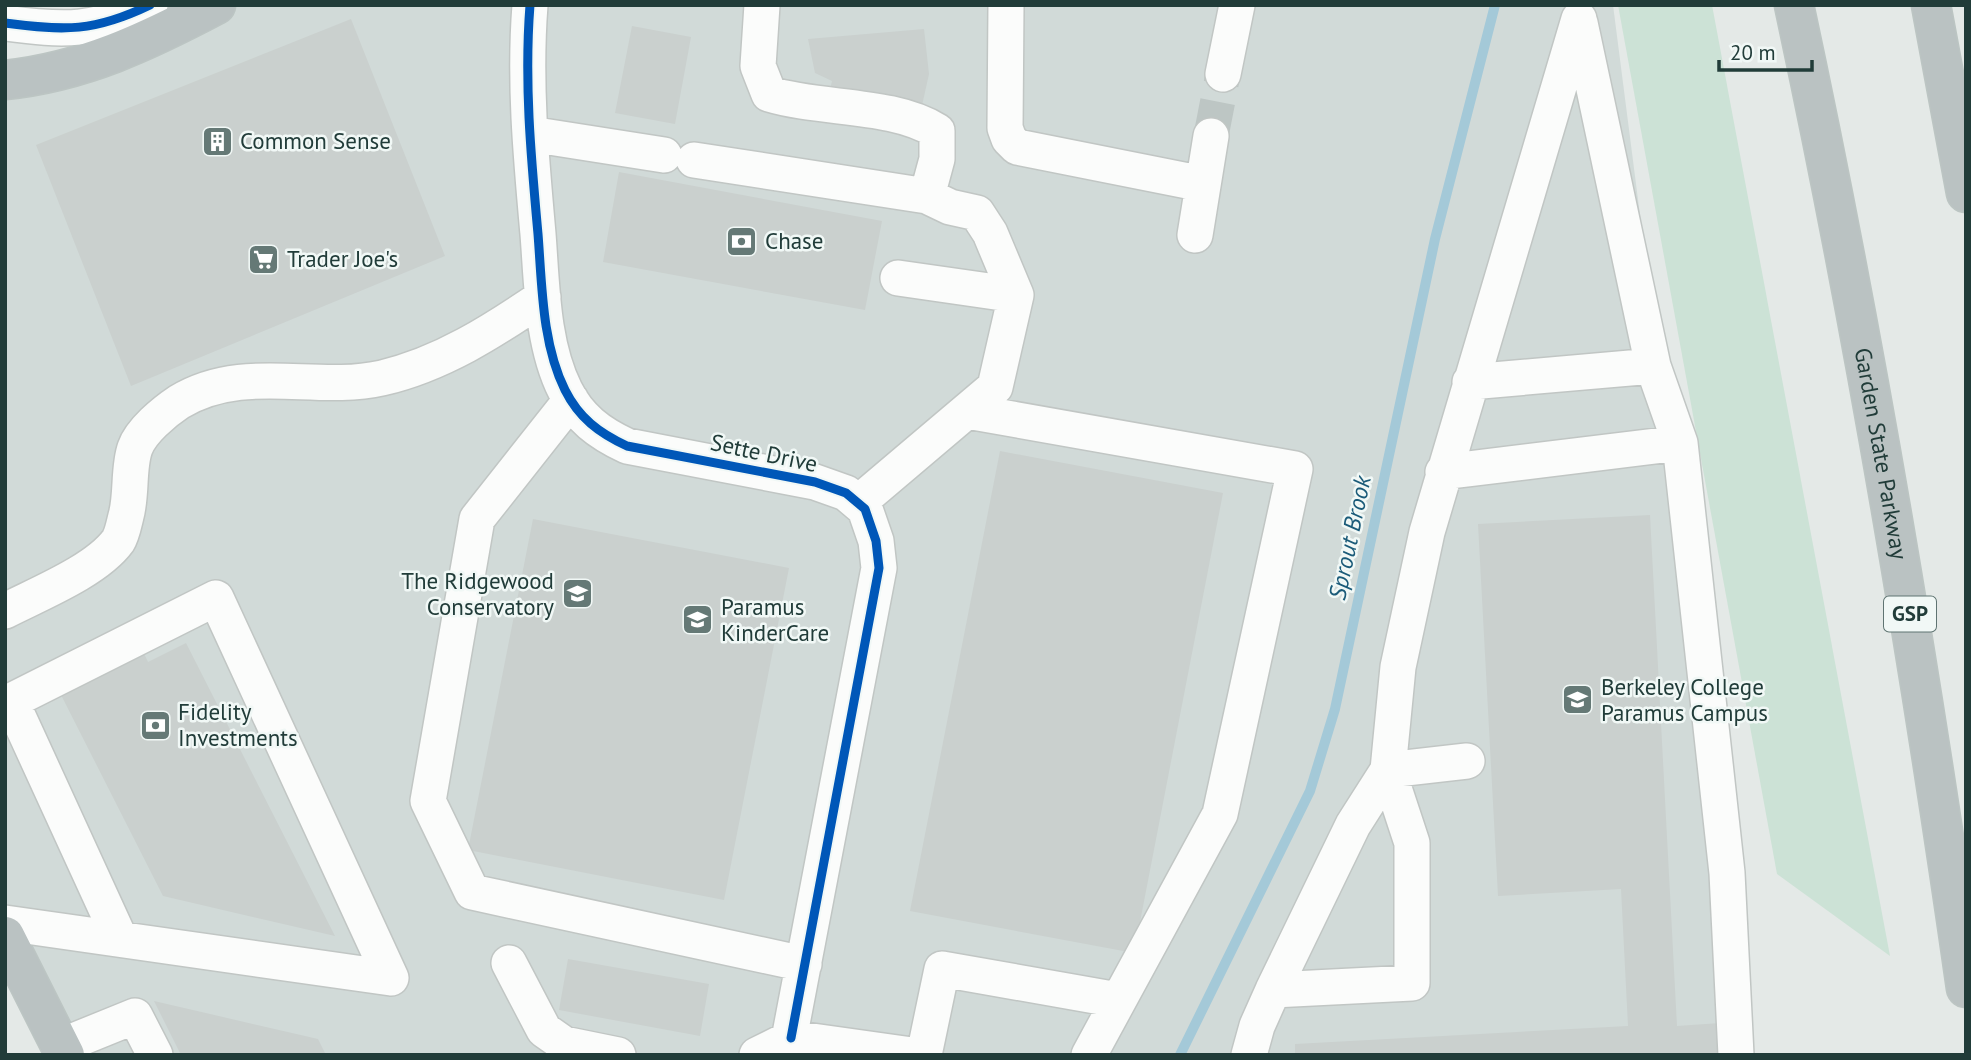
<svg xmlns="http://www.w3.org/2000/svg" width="1971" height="1060" font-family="'PT Sans',sans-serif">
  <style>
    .built { fill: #d1dad8; fill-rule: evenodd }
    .green { fill: #cce2d6 }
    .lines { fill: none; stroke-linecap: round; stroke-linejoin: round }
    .stream { stroke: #a4c9d8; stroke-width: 10 }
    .building { fill: #cad0ce }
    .minor-tunnel { stroke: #bdc6c4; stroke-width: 35; stroke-dasharray: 35 18; stroke-linecap: butt }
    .minor-casing { stroke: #c1c6c4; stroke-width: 38 }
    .highway-casing { stroke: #bcc5c3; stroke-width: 41 }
    .minor { stroke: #fbfcfb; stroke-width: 35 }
    .highway { stroke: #bac2c2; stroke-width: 38 }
    .cycleway-casing { stroke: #f1f8f6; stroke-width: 13 }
    .cycleway { stroke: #0057b8; stroke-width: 9 }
    .labels { text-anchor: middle; stroke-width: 5; stroke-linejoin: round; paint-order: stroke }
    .shield { fill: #f1f8f6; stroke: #5f7472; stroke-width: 2 }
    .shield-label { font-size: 21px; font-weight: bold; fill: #213c39 }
    .poi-label { font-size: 23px; fill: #213c39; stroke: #f1f8f6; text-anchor: start }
    .street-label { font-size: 23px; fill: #213c39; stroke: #f1f8f6 }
    .water-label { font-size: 24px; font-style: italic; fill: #1b5b79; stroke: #f1f8f6 }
  </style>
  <rect width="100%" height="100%" fill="#e4e9e7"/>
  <path class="built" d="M216,5h1397l135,1050h-1683l-60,-119v-856zM1295,821l-103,210 -1,1 27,-60z"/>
  <path class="green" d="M1618,5h94l178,951 -113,-82z"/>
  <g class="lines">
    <path class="stream" d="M1180,1055l130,-264 25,-82 100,-470 60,-234"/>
  </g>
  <path class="building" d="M351,19l94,237 -314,130 -95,-241z
    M632,26l59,11 -16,87 -60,-11z
    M924,29l5,45 -14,63 -92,-17 9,-39 -17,-8 -7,-34z
    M619,172l263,49 -17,89 -262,-48z
    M1000,451l223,42 -89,460 -224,-42z
    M1650,515l27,511 43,-3 2,32h-427v-11l333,-18 -7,-137 -123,7 -20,-372z
    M533,519l256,49 -65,332 -256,-50z
    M186,643l149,293 -172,-40 -105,-207 83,-42 7,15z
    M568,959l141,25 -9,52 -141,-26z
    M154,1001l164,38 8,16h-145z"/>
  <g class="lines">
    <path class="minor-tunnel" d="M1211,136l12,-62"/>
    <defs>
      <path id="minor" d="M530,5c-6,77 1,152 8,229 4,51 4,110 27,156 14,28 34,43 62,56l188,36 31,11 19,16 11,32 3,27 -93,487
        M762,5l-4,61 11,28c53,16 123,9 168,37v28l-10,37 23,11 27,6 13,20 26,62
        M1006,5l-1,123 4,11 8,8 186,37
        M5,23c60,8 89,9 145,-18
        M1580,23l73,343 27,77 47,430 9,182
        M1223,74l14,-69
        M530,134l134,21
        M694,160l233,36
        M1195,235l16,-99
        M1470,382l183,-16
        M571,400l-94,119 -49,282 44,91 332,72
        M967,411l328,58 -75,345 -131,241
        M1443,472l237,-29
        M858,503l137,-116 21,-92 -118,-17
        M5,611c33,-17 91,-40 113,-70 4,-6 6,-17 8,-25 6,-21 2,-49 9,-68 6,-17 29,-36 44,-46 65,-39 135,-9 203,-24 60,-14 111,-47 161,-81
        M11,701l109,238
        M5,704l211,-106 175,380 -386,-55
        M509,963l35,67 20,14 54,11
        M1273,990l139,-7v-140l-24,-73 79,-9
        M61,1046l74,-30 20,39
        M757,1055l34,-17 121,17
        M924,1055l18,-86 176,31
        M1249,1055l8,-29 16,-36 80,-165 35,-55 10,-103 29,-135 152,-513"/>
      <g id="highway">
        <path id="s1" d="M1794,5c70,326 125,653 172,983"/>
        <path d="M1931,5l35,188"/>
        <path d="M5,80c78,-8 143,-39 211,-75"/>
        <path d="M5,936l60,119"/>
      </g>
    </defs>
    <use href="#minor" class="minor-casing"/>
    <use href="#highway" class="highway-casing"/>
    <use href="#minor" class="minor"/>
    <use href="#highway" class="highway"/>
    <defs>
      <path id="cycleway" d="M530,5c-6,77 1,152 8,229 4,51 4,110 27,156 14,28 34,43 62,56l188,36 31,11 19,16 11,32 3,27 -88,470
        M5,23c60,8 89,9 145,-18"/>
    </defs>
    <use href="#cycleway" class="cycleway-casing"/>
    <use href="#cycleway" class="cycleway"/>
  </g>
  <defs>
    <symbol id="building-square" viewBox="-11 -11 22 22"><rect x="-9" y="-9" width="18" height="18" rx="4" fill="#657976" stroke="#f1f8f6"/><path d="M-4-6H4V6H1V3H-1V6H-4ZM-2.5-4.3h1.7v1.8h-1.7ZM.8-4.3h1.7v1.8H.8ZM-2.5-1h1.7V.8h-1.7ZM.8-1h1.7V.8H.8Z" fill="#fff"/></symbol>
    <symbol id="bank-square" viewBox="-11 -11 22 22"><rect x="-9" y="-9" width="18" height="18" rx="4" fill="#657976" stroke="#f1f8f6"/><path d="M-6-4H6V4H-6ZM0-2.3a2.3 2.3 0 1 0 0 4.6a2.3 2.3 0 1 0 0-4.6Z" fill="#fff"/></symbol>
    <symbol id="supermarket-square" viewBox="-11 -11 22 22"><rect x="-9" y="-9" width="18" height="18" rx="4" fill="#657976" stroke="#f1f8f6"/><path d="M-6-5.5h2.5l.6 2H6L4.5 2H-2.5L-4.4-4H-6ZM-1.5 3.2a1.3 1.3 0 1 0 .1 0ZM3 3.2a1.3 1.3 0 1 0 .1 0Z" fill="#fff"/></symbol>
    <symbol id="school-square" viewBox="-11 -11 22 22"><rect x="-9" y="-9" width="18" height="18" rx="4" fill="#657976" stroke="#f1f8f6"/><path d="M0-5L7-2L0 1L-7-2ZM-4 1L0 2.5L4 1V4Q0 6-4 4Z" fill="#fff"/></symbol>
    <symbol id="university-square" viewBox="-11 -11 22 22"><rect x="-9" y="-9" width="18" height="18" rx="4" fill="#657976" stroke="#f1f8f6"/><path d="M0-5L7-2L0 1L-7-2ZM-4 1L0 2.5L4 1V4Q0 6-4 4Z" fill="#fff"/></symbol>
  </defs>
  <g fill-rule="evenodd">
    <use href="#building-square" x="200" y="124" width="35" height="35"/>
    <use href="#bank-square" x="724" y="224" width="35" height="35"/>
    <use href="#supermarket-square" x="246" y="242" width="35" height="35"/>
    <use href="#school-square" x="560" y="576" width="35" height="35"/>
    <use href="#school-square" x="680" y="602" width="35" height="35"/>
    <use href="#university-square" x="1560" y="682" width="35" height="35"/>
    <use href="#bank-square" x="138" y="708" width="35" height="35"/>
  </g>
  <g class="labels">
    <rect class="shield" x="1884" y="596.5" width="52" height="35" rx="5"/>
    <g class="shield-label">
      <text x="1910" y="621">GSP</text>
    </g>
    <g class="poi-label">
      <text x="240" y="149">Common Sense</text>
      <text x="765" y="249">Chase</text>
      <text x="287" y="267">Trader Joe's</text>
      <text x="554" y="589" text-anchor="end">The Ridgewood<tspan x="554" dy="26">Conservatory</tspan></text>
      <text x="721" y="615">Paramus<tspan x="721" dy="26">KinderCare</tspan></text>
      <text x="1601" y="695">Berkeley College<tspan x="1601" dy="26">Paramus Campus</tspan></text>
      <text x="178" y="720">Fidelity<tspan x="178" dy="26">Investments</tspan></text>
    </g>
    <g class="street-label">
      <text transform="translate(764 453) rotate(12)" y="8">Sette Drive</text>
      <text dy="8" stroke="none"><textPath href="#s1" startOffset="457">Garden State Parkway</textPath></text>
    </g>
    <g class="water-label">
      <text transform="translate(1350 538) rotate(-78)" y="8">Sprout Brook</text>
    </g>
  </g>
  <rect width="1971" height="1060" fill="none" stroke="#213c39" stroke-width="14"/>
  <path d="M1719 60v10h93v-10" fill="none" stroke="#213c39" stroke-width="3.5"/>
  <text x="1730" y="60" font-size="21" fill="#213c39" stroke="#f1f8f6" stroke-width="5" paint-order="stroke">20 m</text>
</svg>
